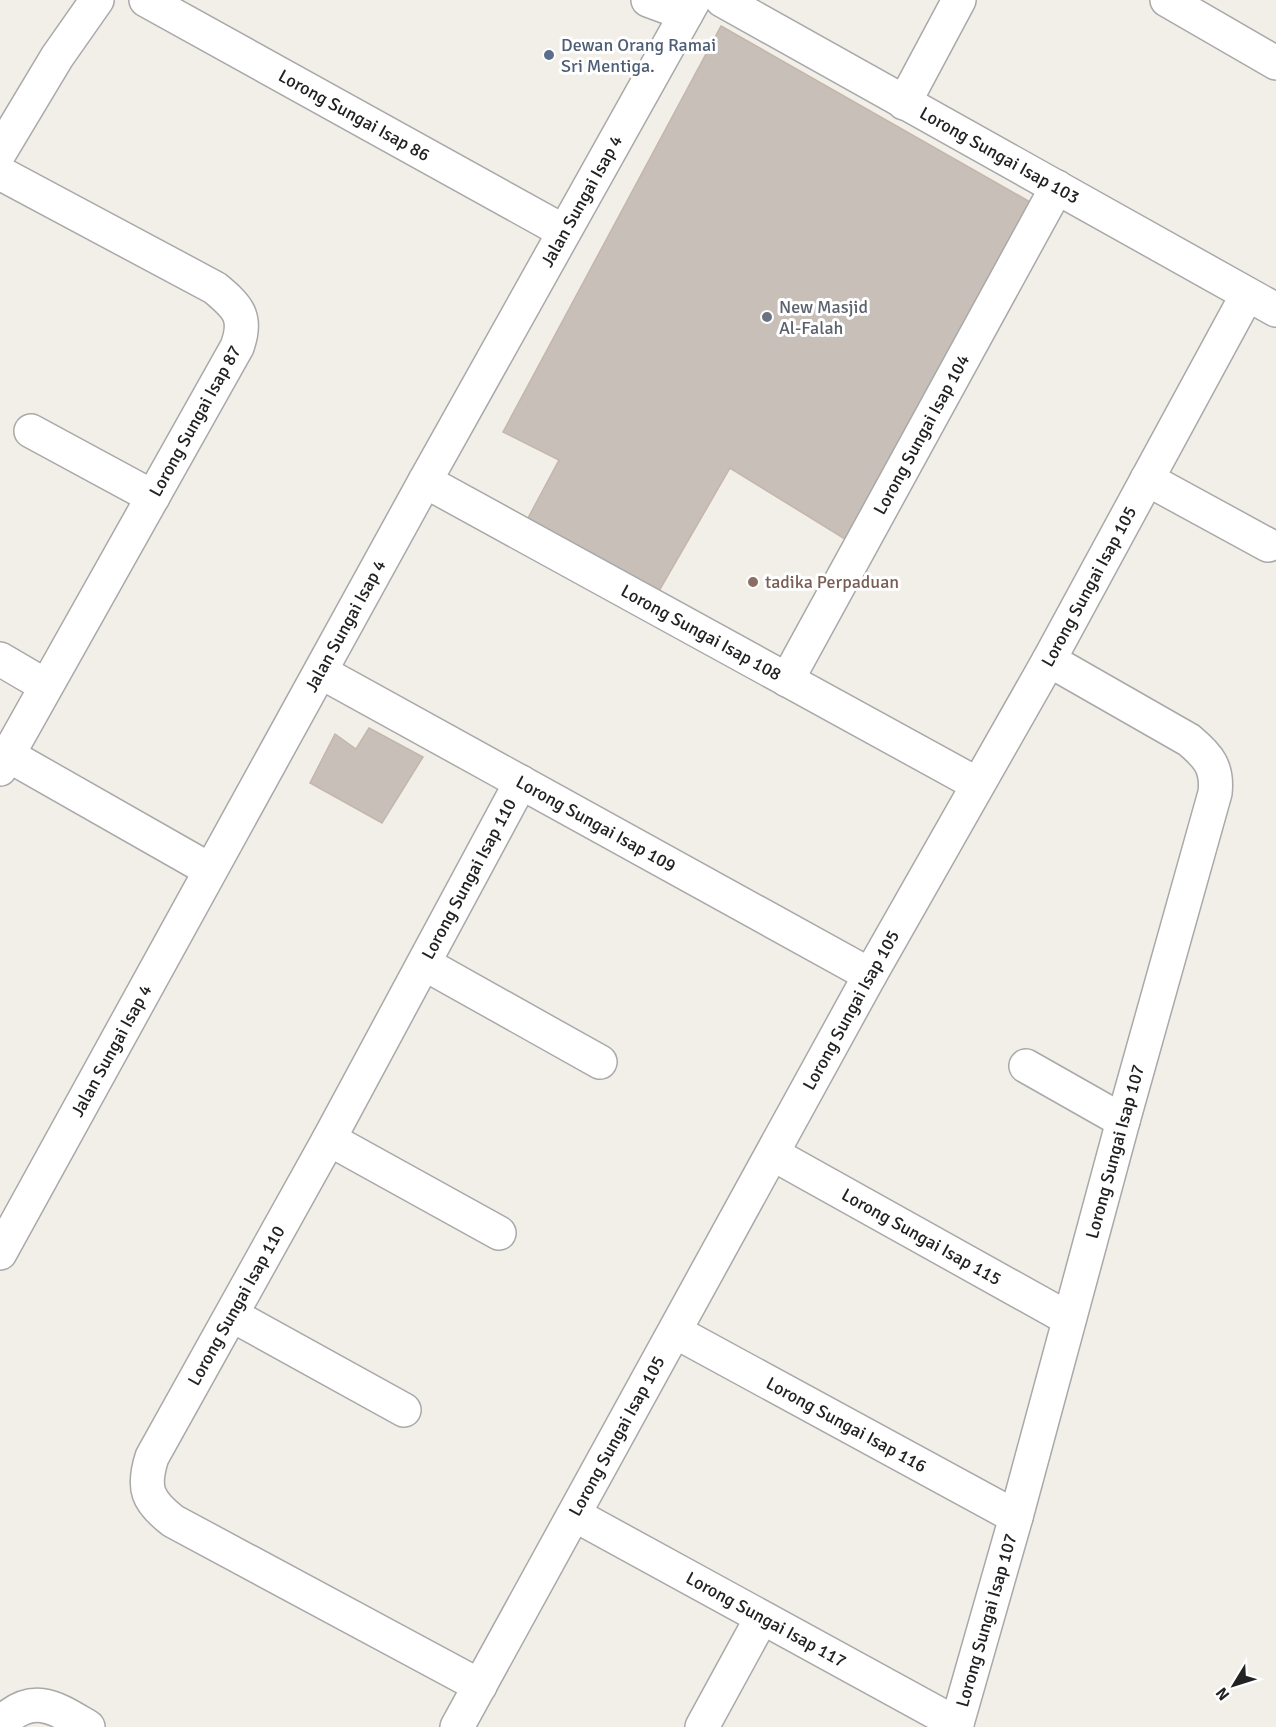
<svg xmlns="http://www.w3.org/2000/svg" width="1276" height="1727" font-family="Signika,sans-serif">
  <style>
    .building { fill: #c7bfb8; stroke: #c4b6ab; stroke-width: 1.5 }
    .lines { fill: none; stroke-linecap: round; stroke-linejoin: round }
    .minor-casing { stroke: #a9a9a9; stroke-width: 36 }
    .minor { stroke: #fff; stroke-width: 33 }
    .service-dot { fill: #5c6f8a; stroke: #fff; stroke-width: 2 }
    .worship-dot { fill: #6b7280; stroke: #fff; stroke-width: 2 }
    .education-dot { fill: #8d6e63; stroke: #fff; stroke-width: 2 }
    .labels { text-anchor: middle; stroke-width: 6; stroke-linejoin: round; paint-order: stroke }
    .service-label { font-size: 18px; fill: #4e5e75; stroke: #fff; text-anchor: start }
    .street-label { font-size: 18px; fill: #222; stroke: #fff }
    .worship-label { font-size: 18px; fill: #5b616d; stroke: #fff; text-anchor: start }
    .education-label { font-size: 18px; fill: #785e54; stroke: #fff; text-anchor: start }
  </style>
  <rect width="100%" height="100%" fill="#f2efe9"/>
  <path class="building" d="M721,26l311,177 -184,338 -118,-73 -71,123 -132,-71 32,-60 -56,-28z
    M369,728l54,29 -41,66 -72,-40 25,-49 21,15z"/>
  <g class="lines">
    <defs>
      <g id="minor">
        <path id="s1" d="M146,0l417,231"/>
        <path d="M648,0l38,14"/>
        <path id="s2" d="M722,0l554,310"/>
        <path d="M1167,0l109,63"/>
        <path d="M904,103l55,-103"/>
        <path d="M0,152l57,-95 40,-57"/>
        <path d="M0,173l215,115c23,19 33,29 22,59l-237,422"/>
        <path d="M31,431l122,66"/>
        <path d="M1147,479l121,66"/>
        <path id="s3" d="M425,481l552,303"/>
        <path d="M0,659l46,27"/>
        <path id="s4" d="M321,672l549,303"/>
        <path id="s5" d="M787,680l270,-493"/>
        <path d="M8,755l202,115"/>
        <path d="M425,964l175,98"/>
        <path d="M1026,1066l97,55"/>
        <path d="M329,1139l170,94"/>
        <path id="s6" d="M773,1154l296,165"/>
        <path id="s7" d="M0,1253l425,-772 269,-481"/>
        <path d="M232,1315l172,95"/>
        <path id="s8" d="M676,1332l340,185"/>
        <path id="s9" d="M575,1515l382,209"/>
        <path id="s10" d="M480,1686l-307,-165c-26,-20 -31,-33 -21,-64l177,-318 192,-357"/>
        <path d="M0,1724c33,-33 56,-16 88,3"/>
        <path id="s11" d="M457,1727l413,-752 179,-315 198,-365"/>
        <path d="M702,1727l59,-108"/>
        <path id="s12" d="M956,1727l60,-210 107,-396 92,-328c3,-26 -7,-37 -26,-53l-140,-80"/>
      </g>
    </defs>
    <use href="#minor" class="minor-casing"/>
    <use href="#minor" class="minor"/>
  </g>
  <circle class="service-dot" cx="549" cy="55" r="6"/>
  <circle class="worship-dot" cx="767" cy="317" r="6"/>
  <circle class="education-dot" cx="753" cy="582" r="6"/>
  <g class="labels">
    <g class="service-label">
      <text x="561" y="51">Dewan Orang Ramai<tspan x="561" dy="21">Sri Mentiga.</tspan></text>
    </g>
    <g class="street-label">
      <text dy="6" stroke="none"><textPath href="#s1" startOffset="238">Lorong Sungai Isap 86</textPath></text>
      <text dy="6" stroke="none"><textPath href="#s2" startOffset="318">Lorong Sungai Isap 103</textPath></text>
      <text dy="6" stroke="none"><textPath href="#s7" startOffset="1202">Jalan Sungai Isap 4</textPath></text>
      <text transform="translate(195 421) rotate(-61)" y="6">Lorong Sungai Isap 87</text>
      <text dy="6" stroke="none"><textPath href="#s5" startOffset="280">Lorong Sungai Isap 104</textPath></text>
      <text dy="6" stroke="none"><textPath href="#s11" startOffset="1304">Lorong Sungai Isap 105</textPath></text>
      <text dy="6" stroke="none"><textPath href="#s7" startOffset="716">Jalan Sungai Isap 4</textPath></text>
      <text dy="6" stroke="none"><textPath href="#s3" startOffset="315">Lorong Sungai Isap 108</textPath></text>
      <text dy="6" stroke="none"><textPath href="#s4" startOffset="314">Lorong Sungai Isap 109</textPath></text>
      <text dy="6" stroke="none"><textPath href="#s10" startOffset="1082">Lorong Sungai Isap 110</textPath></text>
      <text dy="6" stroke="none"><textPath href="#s11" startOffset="818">Lorong Sungai Isap 105</textPath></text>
      <text dy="6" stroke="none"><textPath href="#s7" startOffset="231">Jalan Sungai Isap 4</textPath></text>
      <text dy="6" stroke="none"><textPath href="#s12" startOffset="597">Lorong Sungai Isap 107</textPath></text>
      <text dy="6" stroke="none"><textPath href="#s6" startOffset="170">Lorong Sungai Isap 115</textPath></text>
      <text dy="6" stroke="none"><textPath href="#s10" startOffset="596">Lorong Sungai Isap 110</textPath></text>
      <text dy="6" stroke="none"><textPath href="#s8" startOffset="194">Lorong Sungai Isap 116</textPath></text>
      <text dy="6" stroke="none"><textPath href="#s11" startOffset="332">Lorong Sungai Isap 105</textPath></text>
      <text dy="6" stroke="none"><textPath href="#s9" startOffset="218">Lorong Sungai Isap 117</textPath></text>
      <text dy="6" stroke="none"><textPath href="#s12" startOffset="111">Lorong Sungai Isap 107</textPath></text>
    </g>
    <g class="worship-label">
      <text x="779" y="313">New Masjid<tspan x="779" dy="21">Al-Falah</tspan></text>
    </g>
    <g class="education-label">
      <text x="765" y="588">tadika Perpaduan</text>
    </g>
  </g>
  <g transform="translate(1234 1685) rotate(232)" stroke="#ffffff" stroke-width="4.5" paint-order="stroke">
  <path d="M0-4.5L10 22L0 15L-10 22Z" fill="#222222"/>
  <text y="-9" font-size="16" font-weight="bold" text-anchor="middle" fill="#222222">N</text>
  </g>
</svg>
